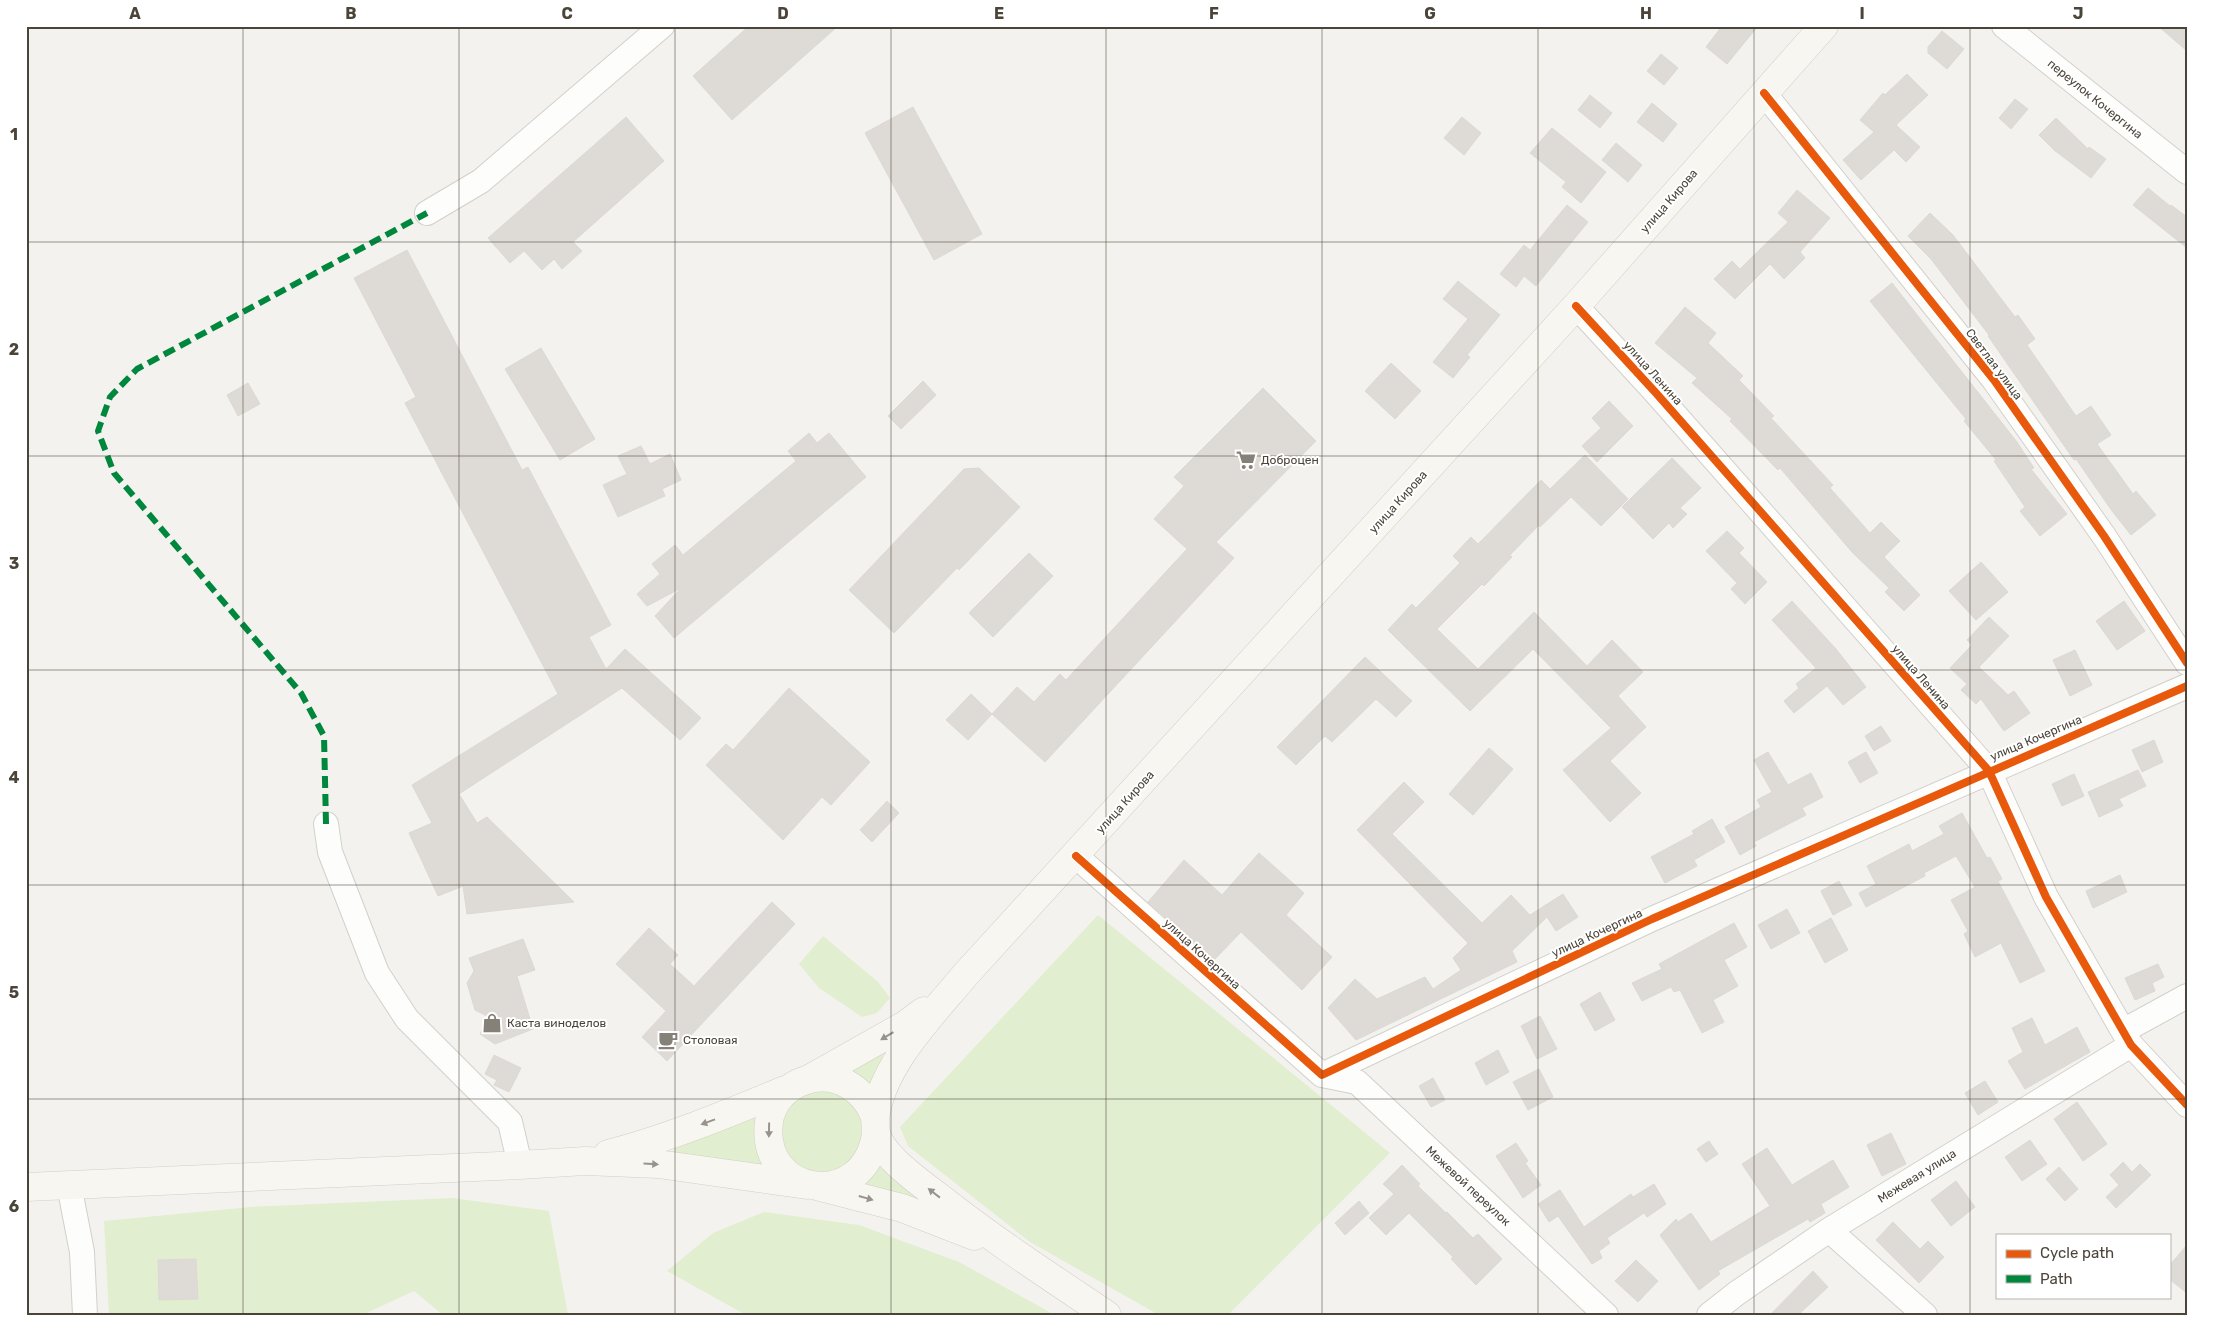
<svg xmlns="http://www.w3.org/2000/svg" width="2213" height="1341" font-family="Rubik,sans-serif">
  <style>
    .green { fill: #e1eecf }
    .building { fill: #dedbd6; stroke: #dcd9d4 }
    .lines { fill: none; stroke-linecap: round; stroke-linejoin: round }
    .minor-casing { stroke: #d2d0cb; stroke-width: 26 }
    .secondary-casing { stroke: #d3cfc5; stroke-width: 29 }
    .minor { stroke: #fdfdfc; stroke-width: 24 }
    .secondary { stroke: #f7f6f1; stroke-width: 28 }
    .quiet { stroke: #00873e; stroke-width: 6; stroke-dasharray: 12 6; stroke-linecap: butt }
    .cycleway-casing { stroke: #fff; stroke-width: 11 }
    .cycleway { stroke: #e8590c; stroke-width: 8 }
    .oneway { fill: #98948c }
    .grid { fill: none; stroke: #4b4439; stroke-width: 1; stroke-opacity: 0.55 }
    .labels { text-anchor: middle; stroke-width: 4; stroke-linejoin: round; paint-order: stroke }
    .street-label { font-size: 12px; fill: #4b4439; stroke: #fff }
    .poi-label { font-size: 12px; fill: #4b4439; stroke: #fff; text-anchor: start }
    .neatline { fill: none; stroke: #4b4439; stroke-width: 2 }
    .grid-label { font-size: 16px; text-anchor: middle; font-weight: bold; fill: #4b4439 }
  </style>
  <rect width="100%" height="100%" fill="#f4f2ee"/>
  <path class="green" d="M1098,915l292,238 -162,162h-69l-129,-73 -122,-96 -8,-19z
    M823,936l55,46 12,16 -13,15 -15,4 -43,-29 -20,-24z
    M884,1052l-13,41 -24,-20z
    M810,1090l32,3 20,21 2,29 -16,23 -28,8 -23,-8 -14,-17 -3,-27 11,-20z
    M762,1115l5,50 -90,-7 -6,-4 5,-6z
    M881,1155l50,52 -81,-23z
    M452,1198l97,13 19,104h-125l-29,-24 -52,24h-253l-5,-94 147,-14z
    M764,1212l95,13 100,37 96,53h-309l-79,-44 46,-38z"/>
  <path class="building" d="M749,26h89l-106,94 -39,-44z
    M1722,26h36l-31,38 -21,-17z
    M2158,26h29v25z
    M1942,31l22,18 -17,20 -19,-16v-6z
    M1661,54l17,14 -14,17 -17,-14z
    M1907,74l21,21 -32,30 24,22 -14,15 -12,-12 -33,30 -18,-20 31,-28 -14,-12 23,-27 2,2z
    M1590,95l22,18 -12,15 -22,-18z
    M2015,99l13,10 -17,20 -12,-11z
    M1652,103l25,21 -14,18 -26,-20z
    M913,107l69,127 -48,26 -69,-127z
    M626,117l38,44 -91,81 9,9 -20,18 -8,-10 -12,11 -18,-19 -14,12 -22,-25z
    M1462,117l19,16 -17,22 -20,-17z
    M2056,118l32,31 1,-2 17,12 -15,19 -37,-28 -15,-15z
    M1552,128l54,44 -25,31 -19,-16 4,-5 -36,-29z
    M1616,143l26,22 -14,17 -26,-22z
    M2148,188l22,18 1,-1 16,12v31l-54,-43z
    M1797,190l33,28 -30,34 5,6 -21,21 -14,-15 -35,35 -21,-20 18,-18 8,8 48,-47 -10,-9z
    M1567,205l21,17 -52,64 -12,-10 -8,11 -16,-13 24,-29 6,5z
    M1930,213l23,22 62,82 3,-2 17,24 -8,6 49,71 15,-10 20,29 -14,9 36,50 3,-3 20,24 -25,20 -19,-24 -36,-52 -2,1 -86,-124 1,-1 -58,-76 -23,-23z
    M407,250l115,220 6,-3 83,158 -22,12 17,32 19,-20 76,69 -21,22 -58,-52 -163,106 18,29 10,-6 87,85 -107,12 -4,-28 -25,10 -29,-63 23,-10 -20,-38 146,-91 -153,-291 11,-6 -62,-119z
    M1458,281l42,34 -33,40 3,2 -17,21 -20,-16 35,-43 -25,-20z
    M1892,283l125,159 17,26 -3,1 36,45 -27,22 -20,-25 5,-4 -31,-46 2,-1 -32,-39 2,-2 -96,-118z
    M1685,307l31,26 -8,10 35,33 -4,4 35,36 -3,2 62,67 -3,3 40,45 11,-11 19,19 -16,16 36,38 -16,16 -19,-19 4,-4 -37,-36 -72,-84 -2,2 -48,-49 2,-2 -40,-36 5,-5 -42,-35z
    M541,348l54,91 -35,21 -55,-91z
    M1391,363l30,28 -26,28 -30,-28z
    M923,381l13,14 -35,34 -13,-13z
    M248,383l12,21 -22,12 -11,-21z
    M1263,388l53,53 -100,101 18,16 -189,204 -53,-48 25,-27 17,15 26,-28 6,6 121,-131 -33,-30 30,-33 -10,-9z
    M1609,401l24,25 -36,36 -15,-16 19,-18 -9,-10z
    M809,433l8,10 12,-10 37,44 -192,161 -19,-22 26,-28 -34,18 -10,-12 23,-20 -8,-10 23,-19 8,10 113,-94 -8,-10z
    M641,446l9,18 20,-10 11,26 -19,9 3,7 -47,21 -15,-32 24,-11 -9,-18z
    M1585,455l43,44 -27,27 -30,-29 -31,30 -1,-2 -29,30 2,2 -28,29 -2,-2 -45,45 41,40 56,-57 53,54 25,-26 31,32 -25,24 28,31 -36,34 31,32 -31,29 -47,-52 48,-42 -78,-79 -63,62 -82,-81 24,-26 4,4 44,-45 -7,-7 18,-19 7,7 63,-64 9,9z
    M1672,458l29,30 -21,20 7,6 -14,14 -4,-5 -16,16 -31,-32z
    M979,468l41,39 -61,63 -2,-2 -63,65 -45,-43 115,-121z
    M1727,531l17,17 -5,5 28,29 -22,22 -14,-15 6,-6 -31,-32z
    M1029,553l24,23 -60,61 -24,-24z
    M1981,562l27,30 -32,28 -27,-29z
    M1792,601l44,48 30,38 -23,18 -16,-19 -33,27 -10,-12 15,-13 -3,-4 20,-16 -44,-48z
    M2124,601l21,30 -28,19 -21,-29z
    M1989,617l20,19 -30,31 29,28 6,-4 16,22 -26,18 -23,-32 -5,5 -15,-14 6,-6 -17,-16 22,-23 -5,-5z
    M2075,650l17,35 -22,11 -17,-36z
    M1365,657l47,44 -16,16 -20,-18 -44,43 -7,-6 -29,29 -19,-18z
    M789,688l81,74 -39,43 -9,-8 -39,43 -77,-75 20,-21 7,6z
    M971,694l21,20 -24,26 -22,-20z
    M1881,726l10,15 -17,10 -9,-15z
    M2154,740l9,22 -21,10 -10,-22z
    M1489,748l24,21 -40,46 -24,-21z
    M1768,752l20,33 23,-12 12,24 -21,11 4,7 -52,27 2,4 -16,9 -15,-28 36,-20 -4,-7 15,-8 -18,-32z
    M1866,752l12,21 -18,10 -12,-21z
    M2138,770l8,16 -27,13 4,7 -24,11 -11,-25z
    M2074,774l10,22 -22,10 -10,-22z
    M1404,782l20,20 -32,32 90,89 29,-28 19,20 33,-21 15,23 -22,14 -9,-14 -35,34 5,11 -161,78 -28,-32 27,-29 22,20 48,-22 8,12 28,-19 -8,-12 15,-15 -111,-113z
    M887,801l12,12 -27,29 -12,-12z
    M1962,813l25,45 3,-1 12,22 -4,2 47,90 -25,12 -19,-40 -26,14 -11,-23 4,-3 -17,-31 24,-13 -19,-31 -32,17 1,3 -59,31 -7,-14 17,-9 -9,-18 42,-22 3,7 32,-17 -5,-8z
    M1712,819l13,23 -31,18 3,6 -32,17 -14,-26 43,-23 -2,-3z
    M1259,853l45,40 -18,22 46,42 -30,33 -61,-58 -27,28 -66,-58 36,-42 38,35z
    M2120,875l7,17 -34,16 -7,-17z
    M1839,881l13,24 -19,10 -12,-24z
    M772,902l23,22 -128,137 -25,-24 24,-26 -50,-47 33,-36 29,27 -8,9 24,22z
    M1787,909l13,24 -29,16 -13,-24z
    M1831,918l17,32 -23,13 -17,-32z
    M1734,923l13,24 -23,13 14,26 -25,14 11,22 -22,11 -22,-43 -6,2 -3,-5 -29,14 -10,-18 30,-14 -3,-5z
    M523,939l12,31 -18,6 16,53 -38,15 -15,-10 9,-17 -14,-7 -8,-27 7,-12 -5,-13z
    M2158,964l6,13 -12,6 3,8 -20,9 -10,-22z
    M1600,992l15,28 -20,11 -15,-27z
    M1540,1016l17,33 -20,10 -16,-33z
    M2032,1018l13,27 32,-18 13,25 -65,37 -17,-28 15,-9 -11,-24z
    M1498,1050l11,22 -23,13 -11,-22z
    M494,1055l27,13 -12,24 -15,-7 3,-5 -12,-6z
    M1539,1069l14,28 -25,13 -15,-28z
    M1433,1078l12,22 -14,7 -12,-21z
    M1985,1081l13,21 -20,13 -13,-22z
    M2077,1102l30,42 -24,17 -29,-42z
    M1891,1133l15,31 -24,12 -15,-31z
    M2030,1140l17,24 -25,17 -17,-24z
    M1709,1141l9,13 -12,8 -9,-13z
    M1516,1143l12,18 -3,2 16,22 -18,13 -27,-42z
    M1767,1148l25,37 41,-25 16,27 -28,17 4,9 -15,9 -2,-3 -90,52 2,3 -21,16 -39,-55 16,-16 2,3 13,-9 20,29 59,-36 -28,-42z
    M2123,1162l9,10 8,-8 11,11 -35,33 -10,-11 13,-12 -9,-10z
    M1402,1165l18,19 -2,2 28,27 1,-1 26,26 5,-4 24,25 -26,26 -25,-26 2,-2 -44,-44 -23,22 -17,-17 25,-24 -11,-10z
    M2059,1167l19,22 -13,12 -19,-22z
    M1956,1181l19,26 -24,19 -20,-26z
    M1654,1184l12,20 -19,13 -3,-4 -37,25 3,5 -11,8 3,7 -10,6 -34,-48 -9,6 -11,-18 22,-14 24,37 47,-33 2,3z
    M1359,1201l10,12 -24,22 -10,-12z
    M1893,1222l27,27 8,-8 16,16 -25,26 -43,-43z
    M2187,1245v48l-18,-14v-13z
    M196,1259l2,40 -39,1 -1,-40z
    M1636,1260l22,21 -20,21 -23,-21z
    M1813,1271l15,16 -30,28h-28z"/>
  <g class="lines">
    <defs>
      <path id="minor" d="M2004,26l183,146
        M1764,93l230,287 110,156 83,127
        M427,213l54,-32 181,-155
        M1576,306l80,87 333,378 57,126 85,148 56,60
        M326,824l4,28 47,121 30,46 103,103 10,43
        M1076,856l246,219 330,-156 535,-233
        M2123,1031l64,-35
        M1322,1075l35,7 249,233
        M69,1185l13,67 3,63
        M1829,1230l96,85
        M1709,1315l28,-22 92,-63 302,-185"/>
      <path id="secondary" d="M811,1078l94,-53 19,-14
        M875,1119c6,-54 58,-105 91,-145l610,-668 248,-280
        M876,1134c-12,79 -117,62 -107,-12 4,-35 48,-56 78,-38 13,7 24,20 28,34 1,5 0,11 1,15 3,10 10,19 17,26 14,15 33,28 50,41 52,41 109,78 164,115
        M608,1154c61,-16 119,-40 177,-64
        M26,1187l494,-22 65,-4 73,3 149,21
        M820,1187l82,21 72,28"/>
    </defs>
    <use href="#minor" class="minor-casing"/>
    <use href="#secondary" class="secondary-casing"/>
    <use href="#minor" class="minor"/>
    <use href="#secondary" class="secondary"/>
    <path class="quiet" d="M326,824l-2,-88 -23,-43 -187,-220 -16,-42 12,-34 27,-28 290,-156"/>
    <defs>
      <path id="cycleway" d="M1764,93l230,287 110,156 83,127
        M1576,306l80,87 333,378 57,126 85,148 56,60
        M1076,856l246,219 330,-156 535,-233"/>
    </defs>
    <use href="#cycleway" class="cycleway-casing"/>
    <use href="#cycleway" class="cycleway"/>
  </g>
  <defs><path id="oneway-solid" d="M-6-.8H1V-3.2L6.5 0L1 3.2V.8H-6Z" transform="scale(1.25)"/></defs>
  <g class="oneway">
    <use href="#oneway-solid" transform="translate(887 1036) rotate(149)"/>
    <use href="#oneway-solid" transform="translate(708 1122) rotate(160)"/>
    <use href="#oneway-solid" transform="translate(769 1130) rotate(91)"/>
    <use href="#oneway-solid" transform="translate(651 1164) rotate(3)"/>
    <use href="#oneway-solid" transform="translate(934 1193) rotate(-142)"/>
    <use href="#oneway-solid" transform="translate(866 1198) rotate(16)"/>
  </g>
  <path class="grid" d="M243,26v1289M459,26v1289M675,26v1289M891,26v1289M1106,26v1289M1322,26v1289M1538,26v1289M1754,26v1289M1970,26v1289M26,242h2161M26,456h2161M26,670h2161M26,885h2161M26,1099h2161"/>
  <defs>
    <symbol id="supermarket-bare" viewBox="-9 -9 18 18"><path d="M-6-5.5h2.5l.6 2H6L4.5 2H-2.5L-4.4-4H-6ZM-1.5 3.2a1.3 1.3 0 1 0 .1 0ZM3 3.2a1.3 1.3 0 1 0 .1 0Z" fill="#868178" stroke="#fff" stroke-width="2.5" paint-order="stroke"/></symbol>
    <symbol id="shop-bare" viewBox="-9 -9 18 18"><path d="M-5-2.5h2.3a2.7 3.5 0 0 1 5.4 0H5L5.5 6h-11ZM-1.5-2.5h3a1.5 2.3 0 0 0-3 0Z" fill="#868178" stroke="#fff" stroke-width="2.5" paint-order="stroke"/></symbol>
    <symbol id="cafe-bare" viewBox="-9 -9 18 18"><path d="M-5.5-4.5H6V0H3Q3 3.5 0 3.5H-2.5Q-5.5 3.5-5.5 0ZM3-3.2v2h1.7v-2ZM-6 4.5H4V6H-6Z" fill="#868178" stroke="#fff" stroke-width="2.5" paint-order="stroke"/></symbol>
  </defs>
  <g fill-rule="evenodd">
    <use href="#supermarket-bare" x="1232" y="446" width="28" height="28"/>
    <use href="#shop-bare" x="478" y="1009" width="28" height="28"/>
    <use href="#cafe-bare" x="654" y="1026" width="28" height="28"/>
  </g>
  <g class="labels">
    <g class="street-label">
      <text transform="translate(2095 99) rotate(39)" y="4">переулок Кочергина</text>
      <text transform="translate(1669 201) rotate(-49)" y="4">улица Кирова</text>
      <text transform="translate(1994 364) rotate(53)" y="4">Светлая улица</text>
      <text transform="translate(1653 373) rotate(48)" y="4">улица Ленина</text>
      <text transform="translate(1398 502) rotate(-48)" y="4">улица Кирова</text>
      <text transform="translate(1921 677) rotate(49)" y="4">улица Ленина</text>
      <text transform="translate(2036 738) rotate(-23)" y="4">улица Кочергина</text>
      <text transform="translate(1125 802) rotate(-48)" y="4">улица Кирова</text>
      <text transform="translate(1597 933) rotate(-25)" y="4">улица Кочергина</text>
      <text transform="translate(1202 954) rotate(42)" y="4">улица Кочергина</text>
      <text transform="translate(1917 1176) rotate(-32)" y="4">Межевая улица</text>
      <text transform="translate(1468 1186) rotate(43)" y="4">Межевой переулок</text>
    </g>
    <g class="poi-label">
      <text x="1261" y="464">Доброцен</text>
      <text x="507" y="1027">Каста виноделов</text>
      <text x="683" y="1044">Столовая</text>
    </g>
  </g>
  <rect width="2213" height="1341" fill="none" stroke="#ffffff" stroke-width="55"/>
  <rect x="1996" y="1234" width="175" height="65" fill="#ffffff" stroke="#b7b4b0"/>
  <rect x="2006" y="1250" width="25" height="8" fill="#e8590c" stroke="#b7b4b0"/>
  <text x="2040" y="1258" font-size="15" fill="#4b4439">Cycle path</text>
  <rect x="2006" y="1275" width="25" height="8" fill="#00873e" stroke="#b7b4b0"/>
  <text x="2040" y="1284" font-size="15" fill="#4b4439">Path</text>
  <rect x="28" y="28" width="2158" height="1286" class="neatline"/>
  <g class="grid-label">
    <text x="135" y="19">A</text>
    <text x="351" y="19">B</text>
    <text x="567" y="19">C</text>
    <text x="783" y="19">D</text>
    <text x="999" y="19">E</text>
    <text x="1214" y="19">F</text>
    <text x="1430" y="19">G</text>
    <text x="1646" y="19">H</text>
    <text x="1862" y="19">I</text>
    <text x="2078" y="19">J</text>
    <text x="14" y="140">1</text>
    <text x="14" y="355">2</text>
    <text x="14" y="569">3</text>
    <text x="14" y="783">4</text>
    <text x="14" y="998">5</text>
    <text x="14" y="1212">6</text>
  </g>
</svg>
